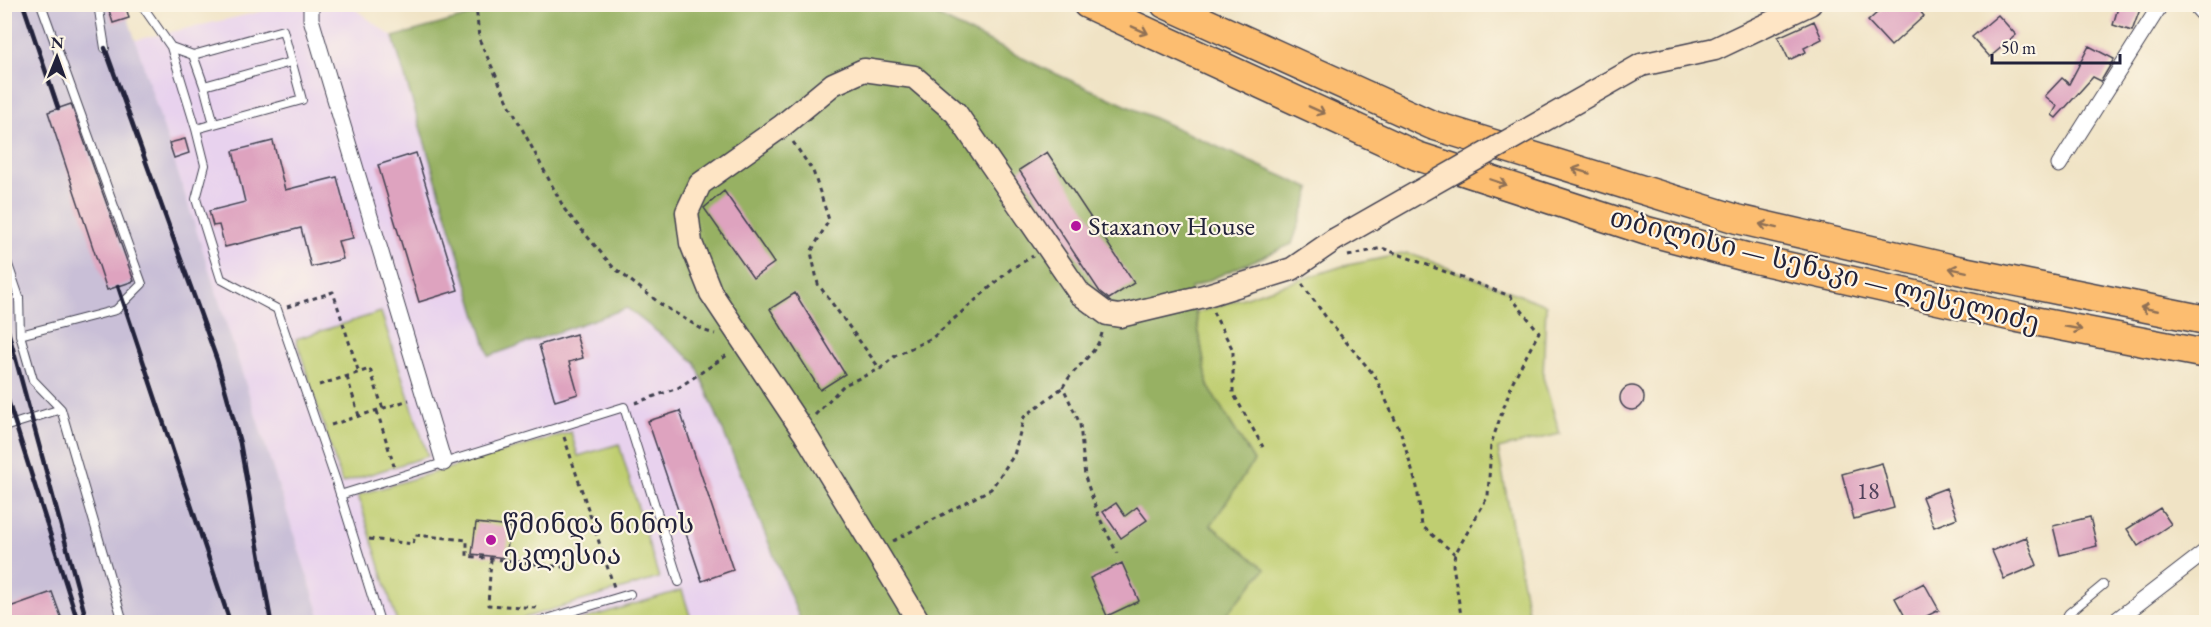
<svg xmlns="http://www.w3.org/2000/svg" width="2211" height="627" font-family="'EB Garamond','Noto Serif Georgian',serif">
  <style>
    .built { fill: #e8d2ee }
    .industrial { fill: #c9bfd7 }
    .green { fill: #bfce71; stroke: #707856; stroke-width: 1.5 }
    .forest { fill: #97b163; stroke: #5c6a4f; stroke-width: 1.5 }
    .building { fill: #dea3bf }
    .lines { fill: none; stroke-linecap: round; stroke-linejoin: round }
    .lane-casing { stroke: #413f50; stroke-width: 10 }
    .street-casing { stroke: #413f50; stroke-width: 17 }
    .secondary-casing { stroke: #413f50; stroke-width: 25 }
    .highway-casing { stroke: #413f50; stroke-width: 31 }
    .path { stroke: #413f50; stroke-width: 3; stroke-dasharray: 4.5 4.5; stroke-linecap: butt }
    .lane { stroke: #fff; stroke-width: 8 }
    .street { stroke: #fff; stroke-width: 15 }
    .secondary { stroke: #fee5c5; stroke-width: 22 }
    .highway { stroke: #fcbd6f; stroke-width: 28 }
    .rail { stroke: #22223b; stroke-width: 4.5 }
    .secondary-bridge-casing { stroke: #413f50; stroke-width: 25; stroke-linecap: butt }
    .secondary-bridge { stroke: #fee5c5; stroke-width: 22 }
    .oneway { stroke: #8f7055 }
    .poi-dot { fill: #b5179e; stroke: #fcf5e5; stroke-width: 2 }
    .labels { text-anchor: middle; stroke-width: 4.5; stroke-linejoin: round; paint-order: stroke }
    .number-label { font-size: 24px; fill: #51425c }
    .poi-label { font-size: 27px; fill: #22223b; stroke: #fcf5e5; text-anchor: start }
    .street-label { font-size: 27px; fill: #22223b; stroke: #fcf5e5 }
  </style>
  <rect width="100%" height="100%" fill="#fcf5e5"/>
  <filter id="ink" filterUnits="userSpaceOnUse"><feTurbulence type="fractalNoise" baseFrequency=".0167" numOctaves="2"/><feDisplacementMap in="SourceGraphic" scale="12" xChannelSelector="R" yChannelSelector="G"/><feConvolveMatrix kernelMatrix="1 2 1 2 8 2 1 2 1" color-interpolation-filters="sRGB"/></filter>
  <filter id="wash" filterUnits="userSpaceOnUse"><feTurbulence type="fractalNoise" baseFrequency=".008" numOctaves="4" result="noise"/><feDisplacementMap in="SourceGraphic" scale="24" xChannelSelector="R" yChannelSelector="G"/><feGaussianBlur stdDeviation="1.35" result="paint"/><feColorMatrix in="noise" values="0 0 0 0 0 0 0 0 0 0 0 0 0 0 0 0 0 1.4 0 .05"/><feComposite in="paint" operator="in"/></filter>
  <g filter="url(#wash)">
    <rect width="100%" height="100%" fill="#f0e3c5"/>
    <path class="built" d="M295,4l54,1 44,32 96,319 138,-48 68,54 106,260h-291l149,-44 -40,-133 -41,12 -7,-25 -212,63 38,127h-75l-187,-582z"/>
    <path class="industrial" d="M4,5h120l198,617h-317z"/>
    <path class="green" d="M1408,253l138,52 -3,72 17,57 -62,15 31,168 10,5h-319l45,-53 -55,-44 44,-64 -46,-75 -12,-73 147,-47z
      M381,312l47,144 -86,27 -46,-144z
      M571,432l7,24 41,-12 40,134 -149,44h-113l-39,-127z
      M682,590l10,32h-118z"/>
    <path class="forest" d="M508,5h407l126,62 270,122 -19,55 -101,44 17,98 46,75 -43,64 54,44 -45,53h-419l-106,-260 -68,-54 -138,48 -96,-319z"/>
    <g id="blocks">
      <path class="building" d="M107,4h18l4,14 -16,5z
        M1887,4h27l10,12 -33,30 -23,-25z
        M2119,4h23l-10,27 -19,-6z
        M1998,15l18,20 -26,22 -18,-20z
        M1814,21l8,18 -18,9 2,4 -17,8 -11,-23z
        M2089,46l25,13 -13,22 -8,-4 -37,41 -4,-3 5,-9 -12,-10 17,-18 7,6z
        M71,104l63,177 -27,9 -59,-178z
        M185,139l4,14 -15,5 -5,-15z
        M273,141l12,49 52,-13 16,61 -15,3 5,18 -32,8 -10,-39 -76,19 -6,-22 -6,1 -4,-15 36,-9 -12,-51z
        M1047,152l87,131 -25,16 -9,-7 -81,-122z
        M416,153l42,137 -39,12 -41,-137z
        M724,191l50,72 -21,15 -49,-70z
        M795,293l50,81 -25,16 -50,-81z
        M576,334l7,24 -14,4 9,32 -23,7 -16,-56z
        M1620 398a12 12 0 1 1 24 0a12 12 0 1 1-24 0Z
        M680,411l53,159 -31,11 -54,-160z
        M1882,463l12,45 -40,11 -12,-45z
        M1946,488l11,30 -23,9 -12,-30z
        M1116,503l9,13 12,-9 10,13 -26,18 -18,-26z
        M2160,508l11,16 -33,22 -11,-17z
        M2090,517l7,29 -37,9 -7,-29z
        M476,523l34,4 -4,31 -34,-4z
        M2026,537l11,28 -33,14 -12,-28z
        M1122,563l17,38 -32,15 -17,-38z
        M1924,583l15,27 -24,12h-7l-13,-24z
        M52,592l11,30h-59v-13z"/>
    </g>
  </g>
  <g filter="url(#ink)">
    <use href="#blocks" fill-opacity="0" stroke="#413f50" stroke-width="1.5"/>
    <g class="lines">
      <defs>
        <path id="lane" d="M98,4l7,44
          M141,4l30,43 25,82 9,36 -9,34 25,80 56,30 59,172 44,141
          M171,47l22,8 11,31 87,-24
          M193,55l90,-25 19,70 -106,29
          M204,86l10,38
          M4,253l15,44 1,38 13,45 28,29 62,213
          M20,335l96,-25 26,-26 -101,-280
          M4,427l57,-18
          M340,495l284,-88 55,175
          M537,622l93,-28
          M2063,622l6,-9 34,-28"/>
        <path id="street" d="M311,4v15l133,444
          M2194,4l12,13
          M2059,165l102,-161
          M2114,622l92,-71"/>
        <path id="secondary" d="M1641,65l74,-16 95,-45
          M919,622l-114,-188 -94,-141 -20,-50 -4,-31 13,-28 82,-58 51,-42 31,-14 50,7 42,36 124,181 27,20 13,2 84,-20 88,-27 42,-29"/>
        <path id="highway" d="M1087,4l330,152 230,75 99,26 272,61 188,36
          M1165,4l267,121 305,94 221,51 248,50"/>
      </defs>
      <use href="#lane" class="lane-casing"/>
      <use href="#street" class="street-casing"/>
      <use href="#secondary" class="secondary-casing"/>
      <use href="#highway" class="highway-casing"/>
      <path class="path" d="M476,4l3,35 31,67 55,104 48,57 49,38 43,26 10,3
        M793,142l20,29 16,49 -18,32 7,32 62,85
        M1348,256l34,-8 128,48 29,36 -26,49 -22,63 -3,52 -33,58 -2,11 9,57
        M1302,284l29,40 44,52 26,57 16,54 5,39 33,28
        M287,307l46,-15 26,81
        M1213,312l20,38v43l30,54
        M1102,333c-5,22 -27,32 -39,54l17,37 5,53 14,40 18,36
        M347,377l12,39
        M319,385l51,-16 13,40
        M635,403l43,-15 51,-34
        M377,411l17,55
        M815,415l29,-30 36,-16 15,-13 37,-18 79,-69 22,-13
        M331,425l78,-25
        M564,437l50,150
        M369,539l44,5 2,-9 52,5v16l105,12
        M893,541l98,-52 23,-34 10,-38 39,-30
        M491,559l-3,46 50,3"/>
      <use href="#lane" class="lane"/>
      <use href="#street" class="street"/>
      <use href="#secondary" class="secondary"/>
      <use href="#highway" class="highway"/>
      <path class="rail" d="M23,4l35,104
        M105,48l112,312 23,83 31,179
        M118,286l112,336
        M4,316l83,306
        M4,388l74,234"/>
      <defs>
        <path id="secondary-bridge" d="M1334,240l307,-175"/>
      </defs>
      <use href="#secondary-bridge" class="secondary-bridge-casing"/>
      <use href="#secondary-bridge" class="secondary-bridge"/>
    </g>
    <defs><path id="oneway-shaft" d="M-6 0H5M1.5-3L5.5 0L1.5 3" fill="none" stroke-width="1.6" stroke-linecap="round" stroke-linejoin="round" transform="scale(1.5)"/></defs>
    <g class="oneway">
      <use href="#oneway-shaft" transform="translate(1140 30) rotate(24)"/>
      <use href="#oneway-shaft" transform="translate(1317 110) rotate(24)"/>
      <use href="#oneway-shaft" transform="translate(1581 171) rotate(-163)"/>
      <use href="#oneway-shaft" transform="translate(1498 182) rotate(18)"/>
      <use href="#oneway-shaft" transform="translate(1768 226) rotate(-167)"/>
      <use href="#oneway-shaft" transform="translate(1958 270) rotate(-168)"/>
      <use href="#oneway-shaft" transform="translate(2149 309) rotate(-169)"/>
      <use href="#oneway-shaft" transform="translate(2073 328) rotate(11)"/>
    </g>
  </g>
  <g class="poi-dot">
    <circle cx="1076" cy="226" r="6"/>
    <circle cx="491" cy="540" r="6"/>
  </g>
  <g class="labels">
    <g class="number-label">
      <text x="1868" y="499">18</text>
    </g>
    <g class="poi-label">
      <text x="1088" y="235">Staxanov House</text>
      <text x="503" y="533">წმინდა ნინოს<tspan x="503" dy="31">ეკლესია</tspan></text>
    </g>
    <g class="street-label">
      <text transform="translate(1825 270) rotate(14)" y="9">თბილისი — სენაკი — ლესელიძე</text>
    </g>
  </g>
  <rect width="2211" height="627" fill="none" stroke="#fcf5e5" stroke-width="24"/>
  <g transform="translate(57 57) rotate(1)" stroke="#fcf5e5" stroke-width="4.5" paint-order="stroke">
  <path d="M0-4.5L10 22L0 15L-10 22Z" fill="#22223b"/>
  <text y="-9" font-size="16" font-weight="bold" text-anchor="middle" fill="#22223b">N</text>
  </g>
  <path d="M1992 54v9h128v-9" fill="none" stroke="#22223b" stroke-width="3"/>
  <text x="2001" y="54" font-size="18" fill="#22223b" stroke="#fcf5e5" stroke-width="4.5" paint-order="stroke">50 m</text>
</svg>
